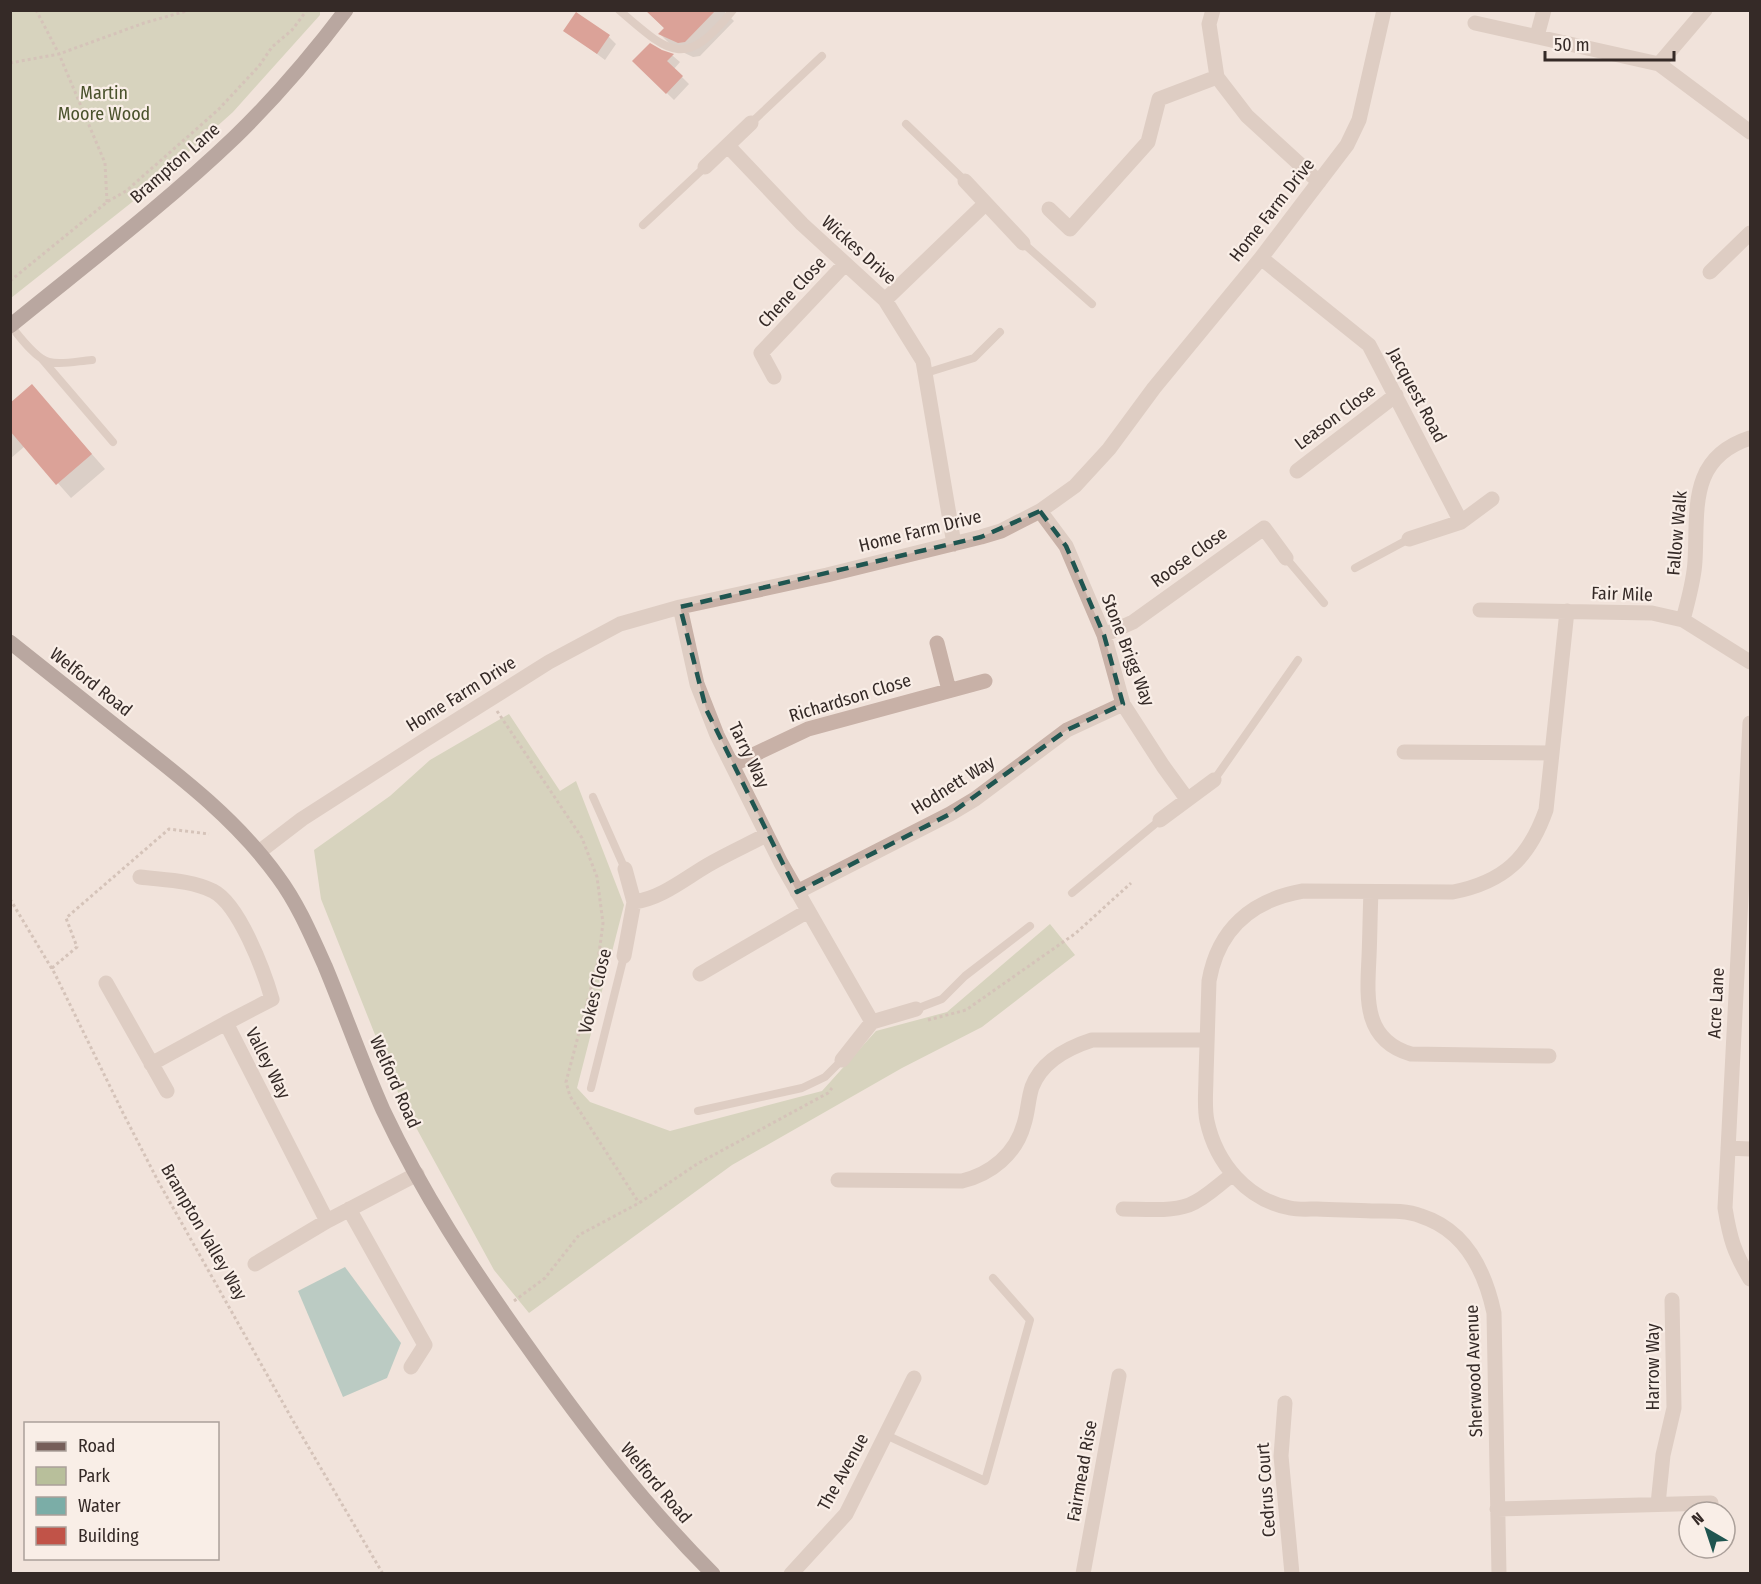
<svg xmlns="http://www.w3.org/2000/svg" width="1761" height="1584" font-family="'Fira Sans Condensed',sans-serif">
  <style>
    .green { fill: #b8bf9b }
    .water { fill: #7bada7 }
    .shadow { fill: #0003 }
    .building { fill: #c15348 }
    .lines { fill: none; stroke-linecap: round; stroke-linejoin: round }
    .path { stroke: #b49b91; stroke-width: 3; stroke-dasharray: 3 3; stroke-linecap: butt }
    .service { stroke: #c8b1a7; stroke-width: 8 }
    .minor { stroke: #c8b1a7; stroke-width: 15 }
    .primary { stroke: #765e59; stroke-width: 15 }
    .marked { fill: none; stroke: #1f5550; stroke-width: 4.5; stroke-dasharray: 12 8; stroke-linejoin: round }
    .labels { text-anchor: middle; stroke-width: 4.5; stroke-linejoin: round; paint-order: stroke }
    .park-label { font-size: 18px; fill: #4a522c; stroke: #f9eee7 }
    .street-label { font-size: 18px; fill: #352a27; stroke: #f9eee7 }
  </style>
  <rect width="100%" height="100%" fill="#f1e3db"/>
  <path class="green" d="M11,10h309v5l-87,97 -97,87 -125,99z
    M509,714l51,77 16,-10 48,124 -47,183 13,14 80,29 152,-40 54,-60 71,-19 103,-88 25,31 -93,72 -80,41 -170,97 -203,148 -35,-43 -93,-170 -80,-201 -7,-49 76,-54 40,-36z"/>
  <path class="water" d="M345,1267l56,76 -14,35 -44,19 -45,-106z"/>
  <path class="shadow" d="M646,10h77l11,11 -34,35 -7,1 -19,-9 -14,-14 5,-5z
    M565,30l44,7 7,7 -11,16z
    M661,52l12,4 7,6 -6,7 15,15 -15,16 -40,-39z
    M32,386l73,83 -34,29 -46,-52 -15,13v-54z"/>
  <path class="building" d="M645,10h71l-31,32 -7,1 -20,-9 6,-6z
    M576,12l34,23 -13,19 -34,-23z
    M650,43l12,7 12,4 -7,7 16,15 -17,18 -34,-33z
    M32,384l60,70 -36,31 -46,-54v-28z"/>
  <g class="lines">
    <path class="path" d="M36,10l23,44 46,109 2,39
      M10,63l49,-9 85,-31 46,-13
      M10,281l97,-79 19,-11 92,-81 41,-44 13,-19 20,-17 15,-20
      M497,711l85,127 15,39 6,46 -5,38 -32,121 4,14 69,107
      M10,899l45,75 67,137 36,70 134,238 91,155
      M52,968l25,-21 -11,-29 103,-89 40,5
      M928,1020l38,-10 110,-77 55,-50
      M514,1301l31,-23 34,-43 60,-32 58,-39 131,-71 4,-5"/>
    <path class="service" d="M619,10c51,44 66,60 114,0
      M751,123l71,-67
      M906,124l59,57
      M643,225l62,-58
      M1023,243l69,61
      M11,326c8,10 25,33 38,36 13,3 29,-1 43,-2
      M41,358l72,84
      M926,373l48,-15 26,-26
      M1286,558l38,45
      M1355,568l54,-29
      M1214,780l84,-120
      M593,797l32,72
      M1072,893l88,-73
      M916,1009l26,-10 23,-23 65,-50
      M591,1088l33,-132
      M698,1111l104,-23 23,-11 17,-17
      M886,1435l99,46 45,-161 -37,-42"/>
    <path class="minor" d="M1213,10l-4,14 8,53 30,39 72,66
      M1475,23l184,41 91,68
      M1537,36l7,-26
      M1659,64l46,-54
      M728,146l74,78 83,76 38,61 31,183
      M705,167l46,-44
      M965,181l58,62
      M1049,209l21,20 78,-87 11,-43 58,-22
      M1261,258l108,87 92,177
      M1710,272l40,-39
      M885,300l100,-96
      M774,377l-13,-24 84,-89
      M1297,471l99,-76
      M1040,511l26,35 38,89 19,69 40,62 24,33
      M1409,539l52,-17 31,-23
      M680,607l17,77 20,51 64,128 91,159
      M1480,610l172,3 31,7 67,42
      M1683,620c5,-20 11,-39 12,-59 3,-51 -7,-103 55,-123
      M1104,635l29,-13 131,-94 22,30
      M937,643l12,47
      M1750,723l-25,485c5,31 9,44 25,71
      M1404,752l147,1
      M732,765l76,-36 177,-48
      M1160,820l54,-40
      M259,852l43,-33 123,-79 124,-78 71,-38 60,-17 147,-32 154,-38 20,-6 39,-20 35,-25 34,-37 45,-61 107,-130 41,-54 45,-59 12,-25 25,-110
      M140,877c23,3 51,3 73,14 26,13 51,80 59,108l-46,24 101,198 90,-47
      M797,892l153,-78 25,-15 92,-69 56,-26
      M1371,892c-1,21 -1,43 -2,65 -2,41 -6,83 42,97l138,2
      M634,902c28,-4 50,-23 74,-37 19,-11 39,-20 58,-30
      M624,956l10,-54 -9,-33
      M700,974l108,-63
      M106,983l61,108
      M842,1060l30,-38 44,-13
      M151,1064l75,-41
      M1728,1148l22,1
      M838,1180l124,1c29,-7 54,-27 62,-57 4,-12 4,-25 8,-37 10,-26 35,-39 60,-47h115
      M349,1209l76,136 -14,22
      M1123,1209c20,0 46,3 66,-4 16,-6 29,-20 43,-30
      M255,1264l72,-43
      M1285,1403l-4,53 11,118
      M1658,1504l5,-49 11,-47 -2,-108
      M1497,1509l214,-6
      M791,1574l55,-60 68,-136
      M1083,1574l36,-198
      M1499,1574l-5,-261c-9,-42 -29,-83 -73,-97 -15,-6 -33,-5 -49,-5 -18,-1 -37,-1 -55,-2 -8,0 -18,1 -27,-1 -43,-8 -74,-45 -83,-87 -3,-14 -1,-30 -1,-45 1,-32 2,-63 3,-95 9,-52 43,-81 94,-90l150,1c51,-10 76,-34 93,-82l21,-199"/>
    <path class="primary" d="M10,326c76,-62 154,-121 225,-189 40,-39 77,-82 111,-127
      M10,642c39,31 78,62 117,93 54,42 111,86 151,142 20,27 33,58 47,89 20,48 37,97 58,144 39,83 89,159 142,233 58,82 117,160 188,231"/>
  </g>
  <path d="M0 0H1761V1584H0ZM1040,511l26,35 38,89 19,69 -56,26 -117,84 -153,78 -91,-183 -26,-102 301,-70z" fill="#f1e3db" fill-opacity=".55" fill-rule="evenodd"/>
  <path class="marked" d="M1040,511l26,35 38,89 19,69 -56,26 -117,84 -153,78 -91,-183 -26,-102 301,-70z"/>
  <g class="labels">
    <g class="park-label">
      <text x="104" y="99">Martin<tspan x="104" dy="21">Moore Wood</tspan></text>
    </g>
    <g class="street-label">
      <text transform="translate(175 163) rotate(-41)" y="6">Brampton Lane</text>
      <text transform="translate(1272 210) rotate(-52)" y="6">Home Farm Drive</text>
      <text transform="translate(859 250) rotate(42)" y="6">Wickes Drive</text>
      <text transform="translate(792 292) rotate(-47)" y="6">Chene Close</text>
      <text transform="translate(1417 395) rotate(62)" y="6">Jacquest Road</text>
      <text transform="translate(1335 417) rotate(-37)" y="6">Leason Close</text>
      <text transform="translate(920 531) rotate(-14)" y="6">Home Farm Drive</text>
      <text transform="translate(1677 533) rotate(-85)" y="6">Fallow Walk</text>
      <text transform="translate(1189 557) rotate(-36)" y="6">Roose Close</text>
      <text transform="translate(1622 594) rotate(2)" y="6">Fair Mile</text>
      <text transform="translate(1128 650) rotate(69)" y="6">Stone Brigg Way</text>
      <text transform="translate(91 682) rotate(38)" y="6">Welford Road</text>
      <text transform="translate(461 694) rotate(-32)" y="6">Home Farm Drive</text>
      <text transform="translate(850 698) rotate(-17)" y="6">Richardson Close</text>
      <text transform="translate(749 755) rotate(64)" y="6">Tarry Way</text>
      <text transform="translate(953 785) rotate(-32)" y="6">Hodnett Way</text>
      <text transform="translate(595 991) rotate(-76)" y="6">Vokes Close</text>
      <text transform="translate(1716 1003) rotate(-87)" y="6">Acre Lane</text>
      <text transform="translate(268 1063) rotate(63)" y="6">Valley Way</text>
      <text transform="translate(395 1082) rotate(66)" y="6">Welford Road</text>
      <text transform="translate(204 1232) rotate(60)" y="6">Brampton Valley Way</text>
      <text transform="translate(1653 1367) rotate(-90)" y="6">Harrow Way</text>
      <text transform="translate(1474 1371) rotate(-92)" y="6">Sherwood Avenue</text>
      <text transform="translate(1082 1471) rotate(-80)" y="6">Fairmead Rise</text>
      <text transform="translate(843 1472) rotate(-61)" y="6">The Avenue</text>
      <text transform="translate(656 1483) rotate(50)" y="6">Welford Road</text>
      <text transform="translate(1266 1490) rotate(-94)" y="6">Cedrus Court</text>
    </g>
  </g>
  <rect width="1761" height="1584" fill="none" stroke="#352a27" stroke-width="24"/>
  <rect x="24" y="1422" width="195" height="138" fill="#f9eee7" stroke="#aba09a" stroke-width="1.5"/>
  <rect x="36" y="1442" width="30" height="9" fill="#765e59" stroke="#aba09a" stroke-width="1.5"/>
  <text x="78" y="1452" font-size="18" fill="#352a27">Road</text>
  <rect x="36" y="1467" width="30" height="18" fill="#b8bf9b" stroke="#aba09a" stroke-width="1.5"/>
  <text x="78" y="1482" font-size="18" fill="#352a27">Park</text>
  <rect x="36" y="1497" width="30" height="18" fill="#7bada7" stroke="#aba09a" stroke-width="1.5"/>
  <text x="78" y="1512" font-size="18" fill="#352a27">Water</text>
  <rect x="36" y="1527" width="30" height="18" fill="#c15348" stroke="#aba09a" stroke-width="1.5"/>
  <text x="78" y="1542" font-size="18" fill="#352a27">Building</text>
  <g transform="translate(1707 1530) rotate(321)"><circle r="28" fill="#f9eee7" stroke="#aba09a" stroke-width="1.5"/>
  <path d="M0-4.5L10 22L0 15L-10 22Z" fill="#1f5550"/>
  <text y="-9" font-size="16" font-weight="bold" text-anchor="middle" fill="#352a27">N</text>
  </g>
  <path d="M1545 51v9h129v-9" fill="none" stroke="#352a27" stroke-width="3"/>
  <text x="1554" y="51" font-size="18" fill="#352a27" stroke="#f9eee7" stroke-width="4.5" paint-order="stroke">50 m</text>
</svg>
